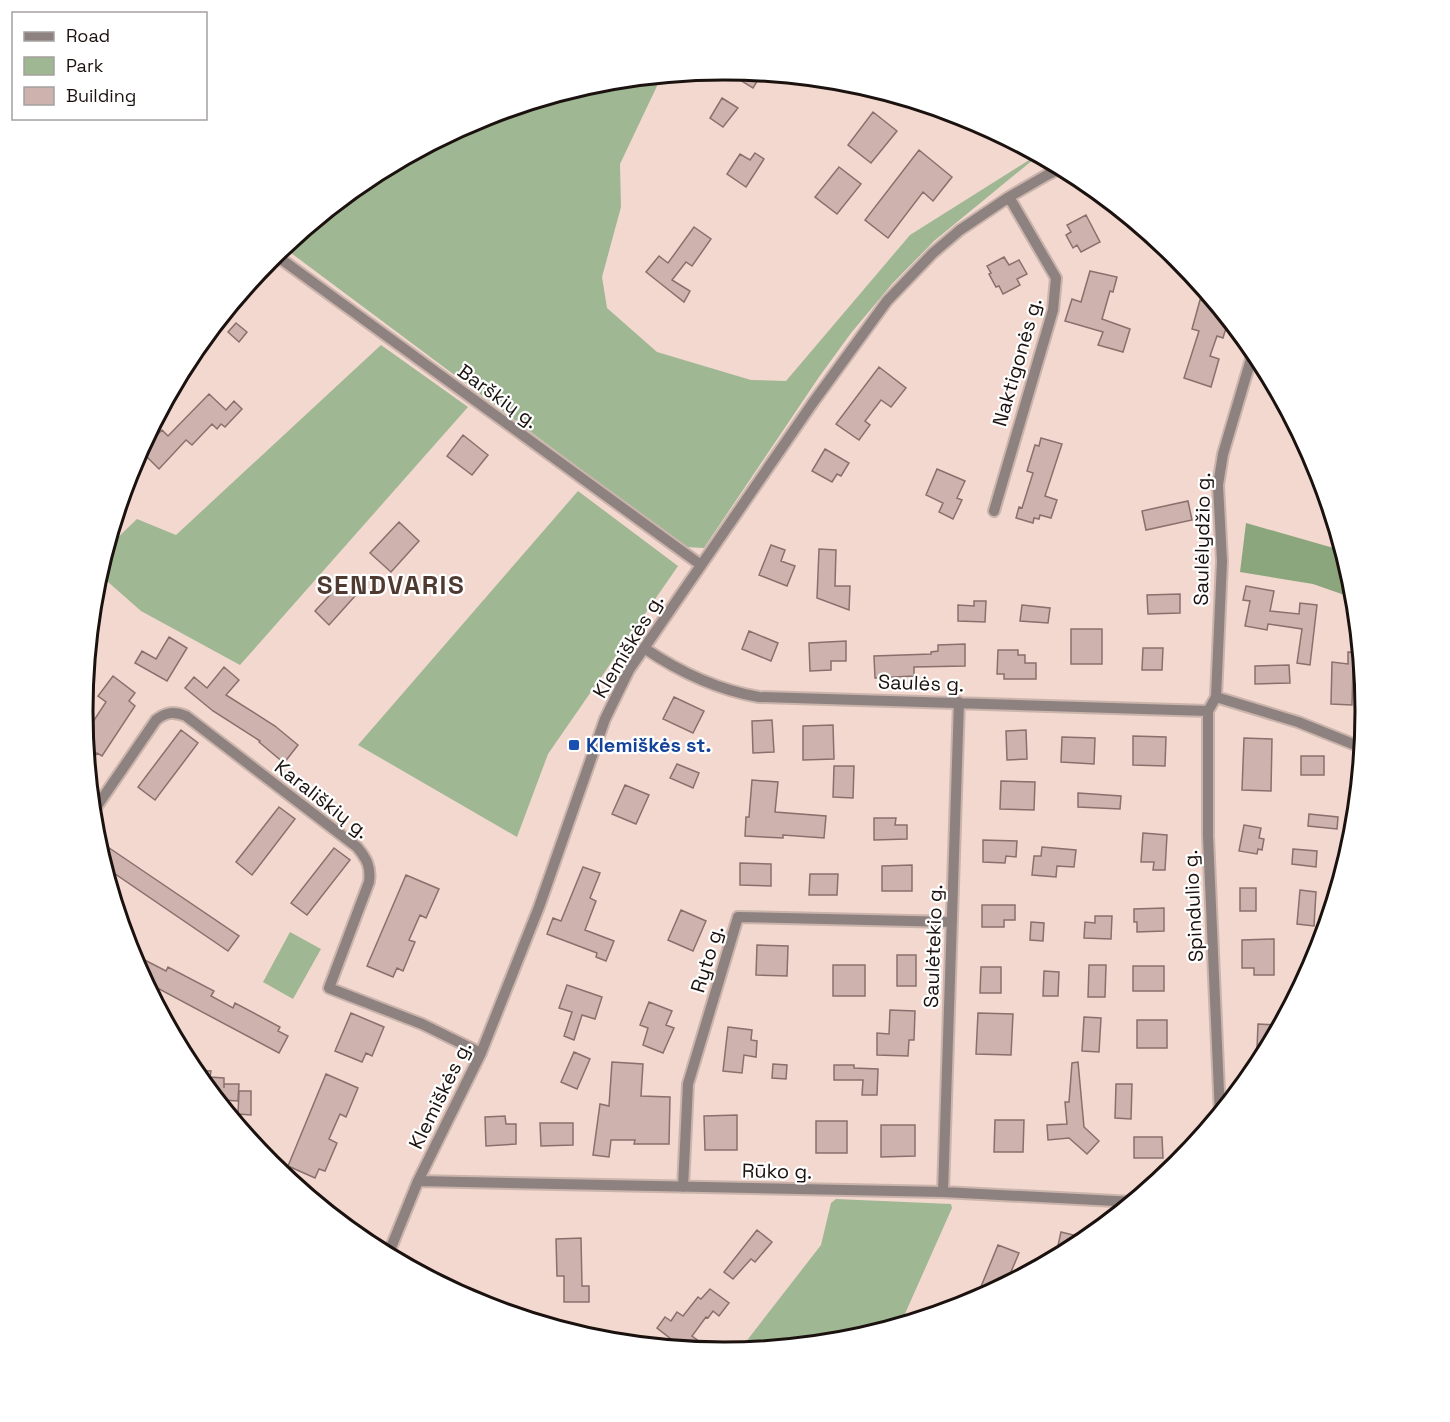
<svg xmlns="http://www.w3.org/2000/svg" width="1450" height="1422" font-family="'Space Grotesk',sans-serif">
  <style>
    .green { fill: #a0b794 }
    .forest { fill: #8ba57d }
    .building { fill: #cdb2ae; stroke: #89706d; stroke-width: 1.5 }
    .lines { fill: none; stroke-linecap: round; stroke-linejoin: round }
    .minor-casing { stroke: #cbb4ac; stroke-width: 14 }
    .minor { stroke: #8e8280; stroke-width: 10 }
    .transit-dot { fill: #1a4fb4; stroke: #fff; stroke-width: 2 }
    .labels { text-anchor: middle; stroke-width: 4.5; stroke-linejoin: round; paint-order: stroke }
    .street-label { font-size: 20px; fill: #1b120f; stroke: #fff }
    .transit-label { font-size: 20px; font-weight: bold; fill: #164399; stroke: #fff; text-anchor: start }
    .district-label { font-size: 26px; font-weight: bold; letter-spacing: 1.5px; fill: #4f3a32; stroke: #fff }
    .rim { fill: none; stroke: #1b120f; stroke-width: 3 }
  </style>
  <rect width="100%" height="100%" fill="#f2d8ce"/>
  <path class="green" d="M652,76l5,10 -37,78 1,43 -19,70 5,31 50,44 94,28 35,1 124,-146 124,-78 5,-3 3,2 -8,3 -100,82 -42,43 -41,49 -32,44 -115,171 -19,-1 -402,-300 86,-70 111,-59 120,-37z
    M381,345l87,62 -228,258 -99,-54 -42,-37 8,-26 30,-29 39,16z
    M578,491l100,75 -130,188 -31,83 -159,-92z
    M290,932l31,17 -28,50 -30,-17z
    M836,1199l115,5 1,4 -52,117 -50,16 -112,11 83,-107 10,-42z"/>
  <path class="forest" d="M1246,523l98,28 11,35 1,13 -43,-15 -73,-12z"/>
  <path class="building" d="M722,69h3l37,4 -9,15z
    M722,98l16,10 -15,19 -13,-9z
    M873,112l24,19 -26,32 -23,-18z
    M919,150l33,27 -19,24 -10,-9 -35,46 -23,-18z
    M755,153l9,6 -18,28 -19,-13 13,-20 10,6z
    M839,167l22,17 -24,30 -22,-17z
    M1086,215l14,27 -19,10 -4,-7 -4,3 -7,-13 5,-3 -4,-7z
    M694,227l17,12 -19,27 -6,-4 -14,18 18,11 -6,11 -38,-30 13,-16 9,7z
    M1004,257l5,8 10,-5 8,14 -10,5 3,6 -17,9 -4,-8 -3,1 -7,-13 2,-1 -4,-7z
    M1090,271l27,6 -4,15 -3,-1 -8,28 28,10 -7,23 -25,-7 5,-13 -38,-11 7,-22 9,3z
    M1200,300l19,6 10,12 -6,20 -6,-2 -7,20 9,3 -8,28 -27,-9 15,-47 -7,-2z
    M236,323l11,9 -8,10 -11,-10z
    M879,367l27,21 -15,19 -10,-7 -16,21 5,4 -11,15 -23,-16z
    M209,394l17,16 8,-9 8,8 -17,18 -4,-3 -4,5 -5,-5 -20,21 -6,-5 -27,29 -18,-18 21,-21 6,6z
    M463,435l25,20 -16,20 -25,-19z
    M1041,438l21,6 -17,52 12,4 -6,18 -11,-3 -1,4 -5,-1 -1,5 -17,-5 3,-11 3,1 11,-35 -6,-2 8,-26 4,1z
    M825,449l24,14 -8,13 -4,-2 -5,8 -20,-11z
    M937,469l28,12 -8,17 5,2 -9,19 -14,-7 4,-9 -17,-8z
    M1188,501l4,19 -46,10 -4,-19z
    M399,522l20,19 -28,31 -21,-19z
    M771,545l14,5 -4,11 14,5 -8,20 -28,-11z
    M819,549l17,1 -1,36h15l-1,24 -32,-12z
    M341,583l14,13 -26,29 -14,-14z
    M1246,586l28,5 -4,20 29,3 1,-11 17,2 -7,60 -13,-2 5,-34 -34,-5 -1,6 -22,-4 5,-25 -7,-1z
    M1180,594v19l-32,1 -1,-19z
    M974,601h12l-1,21 -27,-1v-16l16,1z
    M1022,605l28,3 -2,15 -28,-2z
    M1071,629h31v35h-31z
    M749,631l29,12 -7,18 -29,-12z
    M169,637l18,11 -20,33 -32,-18 7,-12 14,8z
    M846,641v20h-15v9l-21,1 -1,-28z
    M965,644v22l-51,1v9l-39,2 -1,-22 57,-2v-2l7,-1v-6z
    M1143,648h20l-1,22h-20z
    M998,650h20v5h7v8h11v16h-32v-5h-7z
    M1348,652l13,1 2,16 -10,-1 -1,37 -21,-1 1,-42 16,2z
    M1289,665l1,18 -35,1v-18z
    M224,667l15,13 -13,15 49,31 23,19 -14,18 -25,-21 1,-1 -47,-30 -28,-23 9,-11 13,11z
    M113,676l22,17 -6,8 6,5 -33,50 -5,-3 -9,13 -3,-32 21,-32 -8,-6z
    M674,697l30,14 -11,22 -30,-14z
    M772,720l2,32 -21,1 -1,-32z
    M833,725l1,34 -31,1v-34z
    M181,730l17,13 -43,57 -17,-13z
    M1026,730l1,29 -20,1 -1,-29z
    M1133,736l33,1 -1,29 -32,-1z
    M1062,737l33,1 -1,26 -33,-2z
    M1244,738l28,1 -1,52 -29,-1z
    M1301,756h23v19h-23z
    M677,764l22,9 -6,15 -23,-10z
    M834,766h20l-1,32 -20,-1z
    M752,780l26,2 -3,30 51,4 -2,22 -41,-3v3l-38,-2 1,-19h3z
    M1001,781l34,1 -1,28 -34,-1z
    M625,785l24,10 -13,29 -24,-10z
    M1078,793l43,3 -1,13 -42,-2z
    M279,807l16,12 -43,56 -16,-13z
    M1309,814l29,3 -1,12 -29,-3z
    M874,818h22l-1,7h12v14l-33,1z
    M1244,825l17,3 -2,10 5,1 -2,11 -4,-1 -1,5 -18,-3z
    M1143,833l24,2 -2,35h-12l1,-8h-13z
    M96,839l143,97 -11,15 -123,-84z
    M983,840l34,1 -1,16 -10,-1 -1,7 -22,-1z
    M1042,847l34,3 -2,17 -17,-1 -1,11 -24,-2 2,-19h7z
    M334,848l16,12 -43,55 -16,-12z
    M1293,849l24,2 -1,16 -24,-3z
    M740,863l31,1v22l-31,-1z
    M912,865v26h-30v-25z
    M583,867l17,6 -10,25 6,3 -11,29 29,11 -8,20 -10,-4 1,-4 -50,-19 6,-16 8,3z
    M810,874h28l-1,21h-28z
    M406,875l33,14 -13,29 -6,-3 -11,25 6,2 -12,29 -6,-3 -4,9 -26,-11z
    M1240,888h16v23h-16z
    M1300,890l16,2 -2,34 -17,-2z
    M982,905h33v15h-11v7h-22z
    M1164,908v23l-27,1v-10h-3v-13z
    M681,910l25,11 -13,30 -25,-11z
    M1095,916h17l-1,23 -27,-1 1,-16 10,1z
    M1031,922l13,1 -1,18 -13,-1z
    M1274,939v36h-20v-7h-12v-28z
    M757,945l31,1 -1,30 -31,-1z
    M131,953l35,18 2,-4 46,24 -3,5 22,12 2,-5 45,24 -2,4 10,5 -9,17 -133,-71z
    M897,955h19v31h-19z
    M833,965h32v31h-32z
    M1089,965h17l-1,32h-17z
    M1133,966h31v25h-31z
    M981,967h20v26h-21z
    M1044,971l15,1 -1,24h-15z
    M567,985l35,12 -7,22 -13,-4 -8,25 -10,-4 8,-24 -13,-4z
    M649,1002l23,9 -6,14 8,3 -11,25 -20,-8 5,-17 -8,-3z
    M890,1010l25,1 -1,29h-5l-1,16 -31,-1v-22l12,1z
    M351,1013l33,14 -12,29 -6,-3 -4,9 -27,-11z
    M978,1013l35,1 -2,41 -35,-1z
    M1084,1017l17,1 -2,34 -17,-1z
    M1137,1020h30v28h-30z
    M1258,1024l19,1 -1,10 -7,14h-12z
    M728,1027l24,3 -1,10 6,1 -1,16 -12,-2 -2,18 -19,-2z
    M574,1052l16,7 -13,30 -16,-7z
    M612,1062l31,2 -2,32 29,1 -1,47h-35l1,-4h-24l-2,17 -16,-2 7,-51 9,2z
    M1078,1062l6,65 15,14 -12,13 -18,-16 -21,2 -1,-15 20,-1 -2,-22h4l3,-39z
    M773,1064l14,1 -1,14 -14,-1z
    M834,1065h20v3l24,1 -1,26h-15l1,-15h-29z
    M193,1070l18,1 -1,6 14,1v10v-4h15l-1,17 -15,-1v-6h-10z
    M326,1074l32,14 -12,29 -6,-3 -11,25 8,4 -12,28 -6,-2 -4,9 -27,-12z
    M1116,1084h16l-1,35 -16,-1z
    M239,1091h12v24l-13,-1z
    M737,1115v35h-32l-1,-34z
    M505,1116l1,8h10v20l-30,2 -1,-29z
    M995,1120h29l-1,32h-29z
    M816,1121h31v32h-31z
    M540,1123h33v22l-32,1z
    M881,1125h34v31l-34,1z
    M1134,1137h28l1,21h-29z
    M757,1230l15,12 -17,20 -4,-3 -18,20 -9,-7z
    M1061,1232l28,7 -34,20z
    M581,1238l1,48h7v16h-25v-26h-7l-1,-37z
    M998,1245l21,8 -14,33 -14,7 -11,-4z
    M710,1289l19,14 -10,13 -6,-5 -5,7 -2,-1 -14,19 8,6 -6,8 -10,-1 -27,-21 8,-11 6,4 6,-9 6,4 15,-19 3,2z"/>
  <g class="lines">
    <defs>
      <path id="minor" d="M274,254l427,311
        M994,511l59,-201 3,-32 -47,-81
        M644,648c34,23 74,42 115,49l449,14
        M1216,697l82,25 65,26
        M93,812l63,-92c10,-8 18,-9 30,-4l171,131c10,12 14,20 12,35l-40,106 93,36 59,29
        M1220,1115l-12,-279v-125l8,-14 6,-136 -4,-76 5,-31 31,-105
        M418,1181l525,11 191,10
        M683,1187l5,-103 50,-167 214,5
        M943,1192l16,-490
        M388,1255l30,-74 63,-128 58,-146 66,-188 24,-49 183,-266 75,-103 46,-48 27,-23 49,-33 38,-22 16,-8"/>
    </defs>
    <use href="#minor" class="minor-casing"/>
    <use href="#minor" class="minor"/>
  </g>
  <rect class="transit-dot" x="568" y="739" width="12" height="12" rx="3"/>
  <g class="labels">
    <g class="street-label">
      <text transform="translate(1017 362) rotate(-74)" y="7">Naktigonės g.</text>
      <text transform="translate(498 396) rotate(36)" y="7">Barškių g.</text>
      <text transform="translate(1202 539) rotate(-89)" y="7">Saulėlydžio g.</text>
      <text transform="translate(628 646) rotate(-59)" y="7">Klemiškės g.</text>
      <text transform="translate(921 683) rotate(2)" y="7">Saulės g.</text>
      <text transform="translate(322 799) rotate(38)" y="7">Karališkių g.</text>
      <text transform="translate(1193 906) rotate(-93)" y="7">Spindulio g.</text>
      <text transform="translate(933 946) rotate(-88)" y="7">Saulėtekio g.</text>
      <text transform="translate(707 959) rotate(-73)" y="7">Ryto g.</text>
      <text transform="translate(440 1095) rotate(-64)" y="7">Klemiškės g.</text>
      <text transform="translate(777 1171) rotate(1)" y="7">Rūko g.</text>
    </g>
    <g class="transit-label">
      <text x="586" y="752">Klemiškės st.</text>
    </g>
    <g class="district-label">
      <text x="391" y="594">SENDVARIS</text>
    </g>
  </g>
  <path d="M0 0H1450V1422H0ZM93 711a631 631 0 1 1 1262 0a631 631 0 1 1-1262 0Z" fill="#fff" fill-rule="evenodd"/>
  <path class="rim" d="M93 711a631 631 0 1 1 1262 0a631 631 0 1 1-1262 0Z"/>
  <rect x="12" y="12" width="195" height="108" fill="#ffffff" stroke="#a4a09f" stroke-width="1.5"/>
  <rect x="24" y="32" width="30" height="9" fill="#8e8280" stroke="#a4a09f" stroke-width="1.5"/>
  <text x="66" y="42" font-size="18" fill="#1b120f">Road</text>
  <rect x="24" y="57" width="30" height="18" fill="#a0b794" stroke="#a4a09f" stroke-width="1.5"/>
  <text x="66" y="72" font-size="18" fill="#1b120f">Park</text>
  <rect x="24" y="87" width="30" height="18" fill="#cdb2ae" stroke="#a4a09f" stroke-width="1.5"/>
  <text x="66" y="102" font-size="18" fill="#1b120f">Building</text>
</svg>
